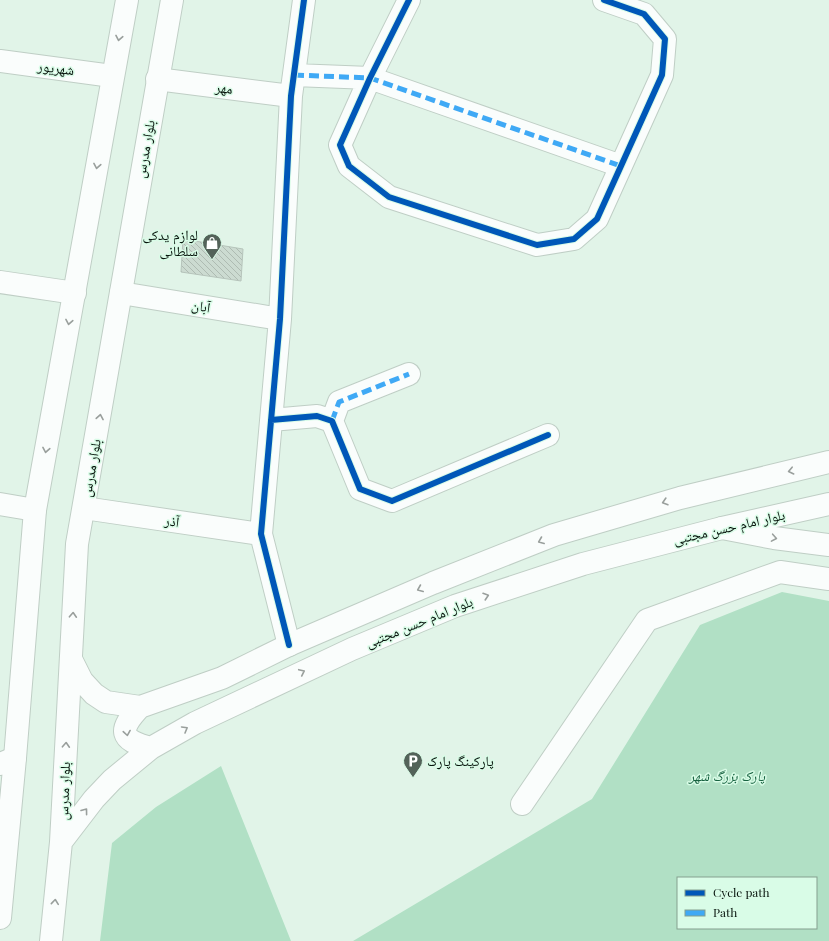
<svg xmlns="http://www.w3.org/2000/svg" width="829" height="941" font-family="'Playfair Display','Noto Naskh Arabic',serif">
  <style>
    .park { fill: #b1e0c5; fill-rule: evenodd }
    .building { fill: url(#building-back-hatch); stroke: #b6c4bb }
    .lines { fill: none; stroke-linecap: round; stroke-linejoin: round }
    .minor-casing { stroke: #bfcec5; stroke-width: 24 }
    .major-casing { stroke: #bfcec5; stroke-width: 24 }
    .minor { stroke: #fafdfc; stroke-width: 22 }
    .major { stroke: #fafdfc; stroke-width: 22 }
    .quiet { stroke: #3fa9f5; stroke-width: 5; stroke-dasharray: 10 5; stroke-linecap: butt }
    .cycleway-casing { stroke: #d9fce7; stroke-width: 8 }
    .cycleway { stroke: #0057b8; stroke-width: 6 }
    .oneway { stroke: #999f9c }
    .labels { text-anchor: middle; stroke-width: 3; stroke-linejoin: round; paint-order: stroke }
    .street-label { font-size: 14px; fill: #07130c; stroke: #d9fce7 }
    .poi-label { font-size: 14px; fill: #07130c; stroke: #d9fce7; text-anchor: end }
    .park-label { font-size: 14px; font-style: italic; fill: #186341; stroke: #d9fce7 }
  </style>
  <defs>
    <pattern id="building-back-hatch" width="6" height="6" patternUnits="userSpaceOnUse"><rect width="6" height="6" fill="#ccdbd1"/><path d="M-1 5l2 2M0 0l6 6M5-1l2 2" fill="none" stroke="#aebbb2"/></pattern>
  </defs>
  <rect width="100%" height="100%" fill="#e1f4e8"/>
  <path class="park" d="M782,592l47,9v340h-476l239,-142 108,-174zM678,878h138v50h-138z
    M221,766l70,175h-191l12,-98 44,-36z"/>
  <path class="building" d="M183,239l60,10 -2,32 -60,-9z"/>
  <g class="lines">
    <defs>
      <path id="minor" d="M409,0l-39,78 -30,67 9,21 40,31 148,48 37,-6 23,-20 24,-53 41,-91 3,-36 -21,-25 -40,-14
        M0,61l112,15
        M294,75l76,3 251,88
        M157,79l134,17
        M0,282l75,11
        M121,293l159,26
        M271,420l46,-4 15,5 28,68 32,12 156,-66
        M332,421l7,-19 70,-28
        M0,504l35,6
        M84,508l177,26
        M722,528l52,10 55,7
        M289,645l-28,-111 19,-215 11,-223 13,-96
        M0,764l15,-6
        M522,804l125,-184 133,-48 49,7"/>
      <path id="major" d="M71,659l11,22 12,13 12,8 34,5 82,-29 67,-33 144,-62 121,-48 126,-37 149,-36
        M140,707c-22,23 -21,33 11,41
        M61,842l33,-43 18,-19 39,-32 44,-25 157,-74 103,-43 128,-42 139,-36 107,-24
        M0,918l15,-160 20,-248 92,-510
        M51,941l10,-99 16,-298 95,-544"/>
    </defs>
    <use href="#minor" class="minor-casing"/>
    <use href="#major" class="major-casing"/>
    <use href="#minor" class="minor"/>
    <use href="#major" class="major"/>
    <path class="quiet" d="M294,75l76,3 251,88
      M332,421l7,-19 70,-28"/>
    <defs>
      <path id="cycleway" d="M409,0l-39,78 -30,67 9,21 40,31 148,48 37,-6 23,-20 24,-53 41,-91 3,-36 -21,-25 -40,-14
        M271,420l46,-4 15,5 28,68 32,12 156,-66
        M289,645l-28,-111 19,-215 11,-223 13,-96"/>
    </defs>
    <use href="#cycleway" class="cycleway-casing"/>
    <use href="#cycleway" class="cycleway"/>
  </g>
  <defs><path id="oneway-chevron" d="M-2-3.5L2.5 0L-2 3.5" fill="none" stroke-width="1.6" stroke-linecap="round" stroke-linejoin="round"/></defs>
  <g class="oneway">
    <use href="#oneway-chevron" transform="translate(119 38) rotate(101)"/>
    <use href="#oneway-chevron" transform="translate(97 166) rotate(100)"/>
    <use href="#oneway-chevron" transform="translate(69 322) rotate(100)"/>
    <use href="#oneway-chevron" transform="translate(100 417) rotate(-80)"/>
    <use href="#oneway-chevron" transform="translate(46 450) rotate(100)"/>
    <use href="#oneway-chevron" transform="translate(791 471) rotate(167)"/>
    <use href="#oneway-chevron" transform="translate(665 502) rotate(163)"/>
    <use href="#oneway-chevron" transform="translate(774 538) rotate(10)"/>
    <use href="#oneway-chevron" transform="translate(541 541) rotate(158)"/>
    <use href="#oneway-chevron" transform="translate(420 589) rotate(157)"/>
    <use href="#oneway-chevron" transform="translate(486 596) rotate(-18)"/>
    <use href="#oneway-chevron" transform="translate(73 615) rotate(-87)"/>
    <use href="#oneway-chevron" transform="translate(302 672) rotate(-25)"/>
    <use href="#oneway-chevron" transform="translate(185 729) rotate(-30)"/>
    <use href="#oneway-chevron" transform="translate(127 733) rotate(81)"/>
    <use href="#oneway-chevron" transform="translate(66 745) rotate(-87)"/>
    <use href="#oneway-chevron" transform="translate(85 811) rotate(-53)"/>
    <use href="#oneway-chevron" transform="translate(55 902) rotate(-84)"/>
  </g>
  <defs>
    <symbol id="shop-pin" viewBox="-11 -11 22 30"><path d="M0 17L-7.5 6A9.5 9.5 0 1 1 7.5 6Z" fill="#536259" stroke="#d9fce7"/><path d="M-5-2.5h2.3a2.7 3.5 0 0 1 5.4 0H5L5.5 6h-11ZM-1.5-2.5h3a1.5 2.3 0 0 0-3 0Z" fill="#fff"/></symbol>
    <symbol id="parking-pin" viewBox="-11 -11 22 30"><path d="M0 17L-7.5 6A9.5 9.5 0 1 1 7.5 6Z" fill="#536259" stroke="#d9fce7"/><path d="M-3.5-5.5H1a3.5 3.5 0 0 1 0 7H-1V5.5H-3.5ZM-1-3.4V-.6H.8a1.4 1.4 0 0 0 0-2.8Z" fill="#fff"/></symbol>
  </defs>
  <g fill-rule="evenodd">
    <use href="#shop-pin" x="201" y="232" width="22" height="30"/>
    <use href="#parking-pin" x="402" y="750" width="22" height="30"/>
  </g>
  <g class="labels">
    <g class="street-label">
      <text transform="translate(56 68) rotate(7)" y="5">شهریور</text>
      <text transform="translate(224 88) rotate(7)" y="5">مهر</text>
      <text transform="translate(145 149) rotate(-80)" y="5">بلوار مدرس</text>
      <text transform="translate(201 306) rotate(9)" y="5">آبان</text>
      <text transform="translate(91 468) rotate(-80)" y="5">بلوار مدرس</text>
      <text transform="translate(172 521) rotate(8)" y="5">آذر</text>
      <text transform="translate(729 527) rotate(-13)" y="5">بلوار امام حسن مجتبی</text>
      <text transform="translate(419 622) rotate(-22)" y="5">بلوار امام حسن مجتبی</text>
      <text transform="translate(64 791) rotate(-88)" y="5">بلوار مدرس</text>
    </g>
    <g class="poi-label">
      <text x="198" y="240">لوازم یدکی<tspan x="198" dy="16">سلطانی</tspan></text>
      <text x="427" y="766" text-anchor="start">پارکینگ پارک</text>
    </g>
    <g class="park-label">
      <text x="727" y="781">پارک بزرگ شهر</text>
    </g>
  </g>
  <rect x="677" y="877" width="140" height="52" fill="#d9fce7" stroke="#859f8f"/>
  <rect x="685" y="890" width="20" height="6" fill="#0057b8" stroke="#859f8f"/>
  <text x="713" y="897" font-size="12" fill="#07130c">Cycle path</text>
  <rect x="685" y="910" width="20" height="6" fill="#3fa9f5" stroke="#859f8f"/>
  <text x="713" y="917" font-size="12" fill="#07130c">Path</text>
</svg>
